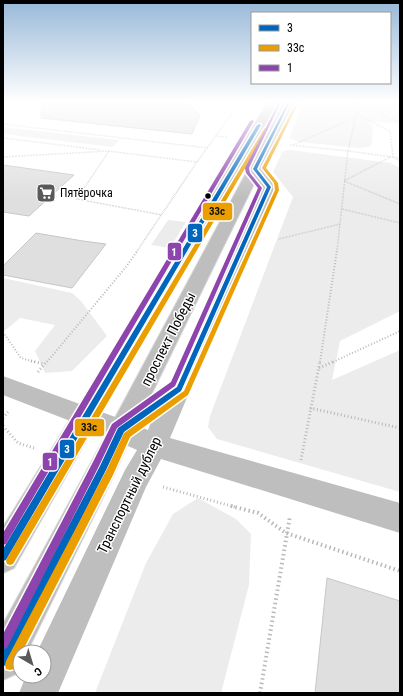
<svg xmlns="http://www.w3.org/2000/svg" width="403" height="696" font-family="'Roboto Condensed',sans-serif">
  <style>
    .green { fill: #ececec }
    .building { fill: #dfdfdf; stroke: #c7c7c7 }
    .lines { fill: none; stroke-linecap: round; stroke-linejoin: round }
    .major-casing { stroke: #dbdbdb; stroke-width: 2 }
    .path-far3 { stroke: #b9b9b9; stroke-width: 1.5; stroke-dasharray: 0.5 1; stroke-linecap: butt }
    .path-far2 { stroke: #b9b9b9; stroke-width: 2; stroke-dasharray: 1 2; stroke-linecap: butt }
    .path-far1 { stroke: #b9b9b9; stroke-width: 3; stroke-dasharray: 1 2.5; stroke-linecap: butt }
    .path { stroke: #b9b9b9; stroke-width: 4; stroke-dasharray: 1.5 3; stroke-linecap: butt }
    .minor { fill: #bebebe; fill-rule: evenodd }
    .major { fill: #bebebe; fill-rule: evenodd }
    .bus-1-casing { stroke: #fff; stroke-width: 3 }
    .bus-2-casing { stroke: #fff; stroke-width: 3 }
    .bus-3-casing { stroke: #fff; stroke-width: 3 }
    .bus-1 { fill: #0065bd; fill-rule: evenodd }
    .bus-2 { fill: #eb9e00; fill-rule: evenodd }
    .bus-3 { fill: #8e44ad; fill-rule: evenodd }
    .bus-dot { fill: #000; stroke: #fff; stroke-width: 1.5 }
    .labels { text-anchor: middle; stroke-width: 3; stroke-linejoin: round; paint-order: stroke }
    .far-poi-label { font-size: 12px; fill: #000; stroke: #fff; text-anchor: start }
    .street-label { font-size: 14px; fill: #000; stroke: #fff }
    .line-badge { stroke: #fff; stroke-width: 1.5 }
    .badge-label { font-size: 11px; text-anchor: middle; font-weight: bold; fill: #fff }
    .pale-badge-label { font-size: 11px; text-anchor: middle; font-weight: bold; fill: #111 }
  </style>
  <rect width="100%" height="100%" fill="#fff"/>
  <path class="green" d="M303,102h97v22l-33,-3 6,4 -1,19 -4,3 -9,1 -60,-6 -10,-4z
    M3,127l116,13 -6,7 -110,-13z
    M290,150l101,13 9,5v143l-60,30 -8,39 68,-30v142l-183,-53 -9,-12 2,-11 83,-219 -20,-25 10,-21z
    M168,220l18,2 -16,26 -19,-3z
    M3,278l69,15 9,8 26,35 -35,35 -27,2 -10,-22 20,-26 -35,-7 -17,14z
    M198,498l38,21 15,15 -2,51 -28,108h-126l51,-130 27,-49z"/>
  <path class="building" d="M42,102h118l29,2 11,11 -8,19 -151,-16z
    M3,165l71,10 -45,41 -26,-4z
    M36,233l47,8 23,3 -34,44 -69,-13v-9z
    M327,578l73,23v92h-85z"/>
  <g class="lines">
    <defs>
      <path id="major" d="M268,102h10l-264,466 -11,5v-46z
        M284,102h10l-161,330 -20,45 -86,175h-7v14l-4,8 -13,6v-56l90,-165z"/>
    </defs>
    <use href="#major" class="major-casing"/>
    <path class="path-far3" d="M359,102l-11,49 52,7
      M400,105l-20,5 4,6 16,5
      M357,110h23
      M356,114l34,17 3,26 7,4
      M3,124l205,24
      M216,136l11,1
      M3,138l98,12
      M290,145l58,6 -11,100
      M293,145l61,-27
      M108,151l89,11
      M3,157l106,-6 -32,48 85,16
      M390,157l-46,24 56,23
      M342,209l58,14
      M279,239l61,-15
      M137,251l60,-89 43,-60"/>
    <path class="path-far2" d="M3,332l18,26 14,4
      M47,362l79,-95 12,-17
      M320,362l17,-112
      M333,362l67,-31"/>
    <path class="path-far1" d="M31,361l13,3
      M319,368l16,-7
      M38,372l9,-11
      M310,408l90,20
      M3,418l5,-6
      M3,426l15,17 16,5
      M301,460l19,-99
      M163,487l72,20"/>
    <path class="path" d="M231,506l27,7 28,20 114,38
      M260,693l30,-177"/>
    <path class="minor" d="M255,165l5,1 16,21 -106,251 230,65v30l-239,-74 -15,28 -88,206h-39l7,-17h18v-24h-7l88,-182 12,-20 -59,-26 -75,-29v-19l115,42 52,-35 92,-196 -14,-18 2,-3zM151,422l-3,8 -5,-2z"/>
    <use href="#major" class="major"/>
    <defs>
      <path id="bus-1" d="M288,102h2l-33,67 14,18 -89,202 -1,2 -57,41 -18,38 -99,195 -4,1v-15l97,-185 18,-38 59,-41 90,-200 -14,-18z
        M259,124l2,1 -255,435 -3,1v-12l254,-424z"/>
      <path id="bus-2" d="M295,105l2,1 -31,62 12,15 1,7 -90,203 -1,2 -58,42 -17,38 -91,177h-2v4l-6,13 -4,1 -4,-1 -1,-4 1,-4 101,-192 17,-36 60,-42 91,-201 -1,-7 -12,-15z
        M266,128l2,1 -255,435 -3,1 -3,-1 -1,-3 1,-3 257,-429z"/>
      <path id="bus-3" d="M279,102h2l-32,66 1,5 12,15 -86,196 -1,2 -58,42 -18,38 -92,182 -4,1v-15l90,-172 19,-38 59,-42 87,-194 -12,-15 -1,-5z
        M252,120l2,1 -248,423 -3,1v-12l247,-412z"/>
    </defs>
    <use href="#bus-1" class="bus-1-casing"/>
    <use href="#bus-2" class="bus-2-casing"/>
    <use href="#bus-3" class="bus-3-casing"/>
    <use href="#bus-1" class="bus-1"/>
    <use href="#bus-2" class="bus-2"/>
    <use href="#bus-3" class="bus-3"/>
  </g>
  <linearGradient id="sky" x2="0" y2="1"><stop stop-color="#97b8d8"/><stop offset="0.51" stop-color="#fff"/><stop offset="1" stop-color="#fff" stop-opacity="0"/></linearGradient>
  <rect width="403" height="199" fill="url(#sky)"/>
  <defs>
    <symbol id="supermarket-square" viewBox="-11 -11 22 22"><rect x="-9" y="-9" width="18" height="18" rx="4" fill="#595959" stroke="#fff"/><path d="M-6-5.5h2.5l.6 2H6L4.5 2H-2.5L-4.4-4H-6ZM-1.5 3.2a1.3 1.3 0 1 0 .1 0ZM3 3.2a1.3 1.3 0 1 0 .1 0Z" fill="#fff"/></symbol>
  </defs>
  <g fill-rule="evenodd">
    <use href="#supermarket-square" x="35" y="182" width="22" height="22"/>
  </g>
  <circle class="bus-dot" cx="208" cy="196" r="3.5"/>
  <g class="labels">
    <g class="far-poi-label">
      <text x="60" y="197">Пятёрочка</text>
    </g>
    <g class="street-label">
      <text transform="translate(168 339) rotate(-63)" y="5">проспект Победы</text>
      <text transform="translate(129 495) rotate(-64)" y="5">Транспортный дублер</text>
    </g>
  </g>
  <g class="line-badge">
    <rect x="202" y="202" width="31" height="19" rx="4" fill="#eb9e00"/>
    <rect x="187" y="223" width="16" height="20" rx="4" fill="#0065bd"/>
    <rect x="167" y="242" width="15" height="19" rx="4" fill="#8e44ad"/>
    <rect x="74" y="418" width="31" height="19" rx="4" fill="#eb9e00"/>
    <rect x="59" y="439" width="16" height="20" rx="4" fill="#0065bd"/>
    <rect x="42" y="452" width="16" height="19" rx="4" fill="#8e44ad"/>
  </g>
  <g class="badge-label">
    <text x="195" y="237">3</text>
    <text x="174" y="256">1</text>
    <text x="67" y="453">3</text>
    <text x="50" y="466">1</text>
  </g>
  <g class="pale-badge-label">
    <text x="217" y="215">33с</text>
    <text x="89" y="431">33с</text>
  </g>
  <rect width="403" height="696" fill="none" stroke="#000000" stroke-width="8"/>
  <rect x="251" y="12" width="140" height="72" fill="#ffffff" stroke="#999999"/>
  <rect x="259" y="25" width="20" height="6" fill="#0065bd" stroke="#999999"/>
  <text x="287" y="32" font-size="12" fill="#000000">3</text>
  <rect x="259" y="45" width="20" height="6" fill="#eb9e00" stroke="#999999"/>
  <text x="287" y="52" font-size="12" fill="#000000">33с</text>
  <rect x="259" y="65" width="20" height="6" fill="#8e44ad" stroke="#999999"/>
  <text x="287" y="72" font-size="12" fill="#000000">1</text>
  <g transform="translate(32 664) rotate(142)"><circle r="19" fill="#ffffff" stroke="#999999"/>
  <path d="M0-3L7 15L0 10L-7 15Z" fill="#595959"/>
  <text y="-6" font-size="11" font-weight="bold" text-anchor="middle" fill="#000000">С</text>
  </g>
</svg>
